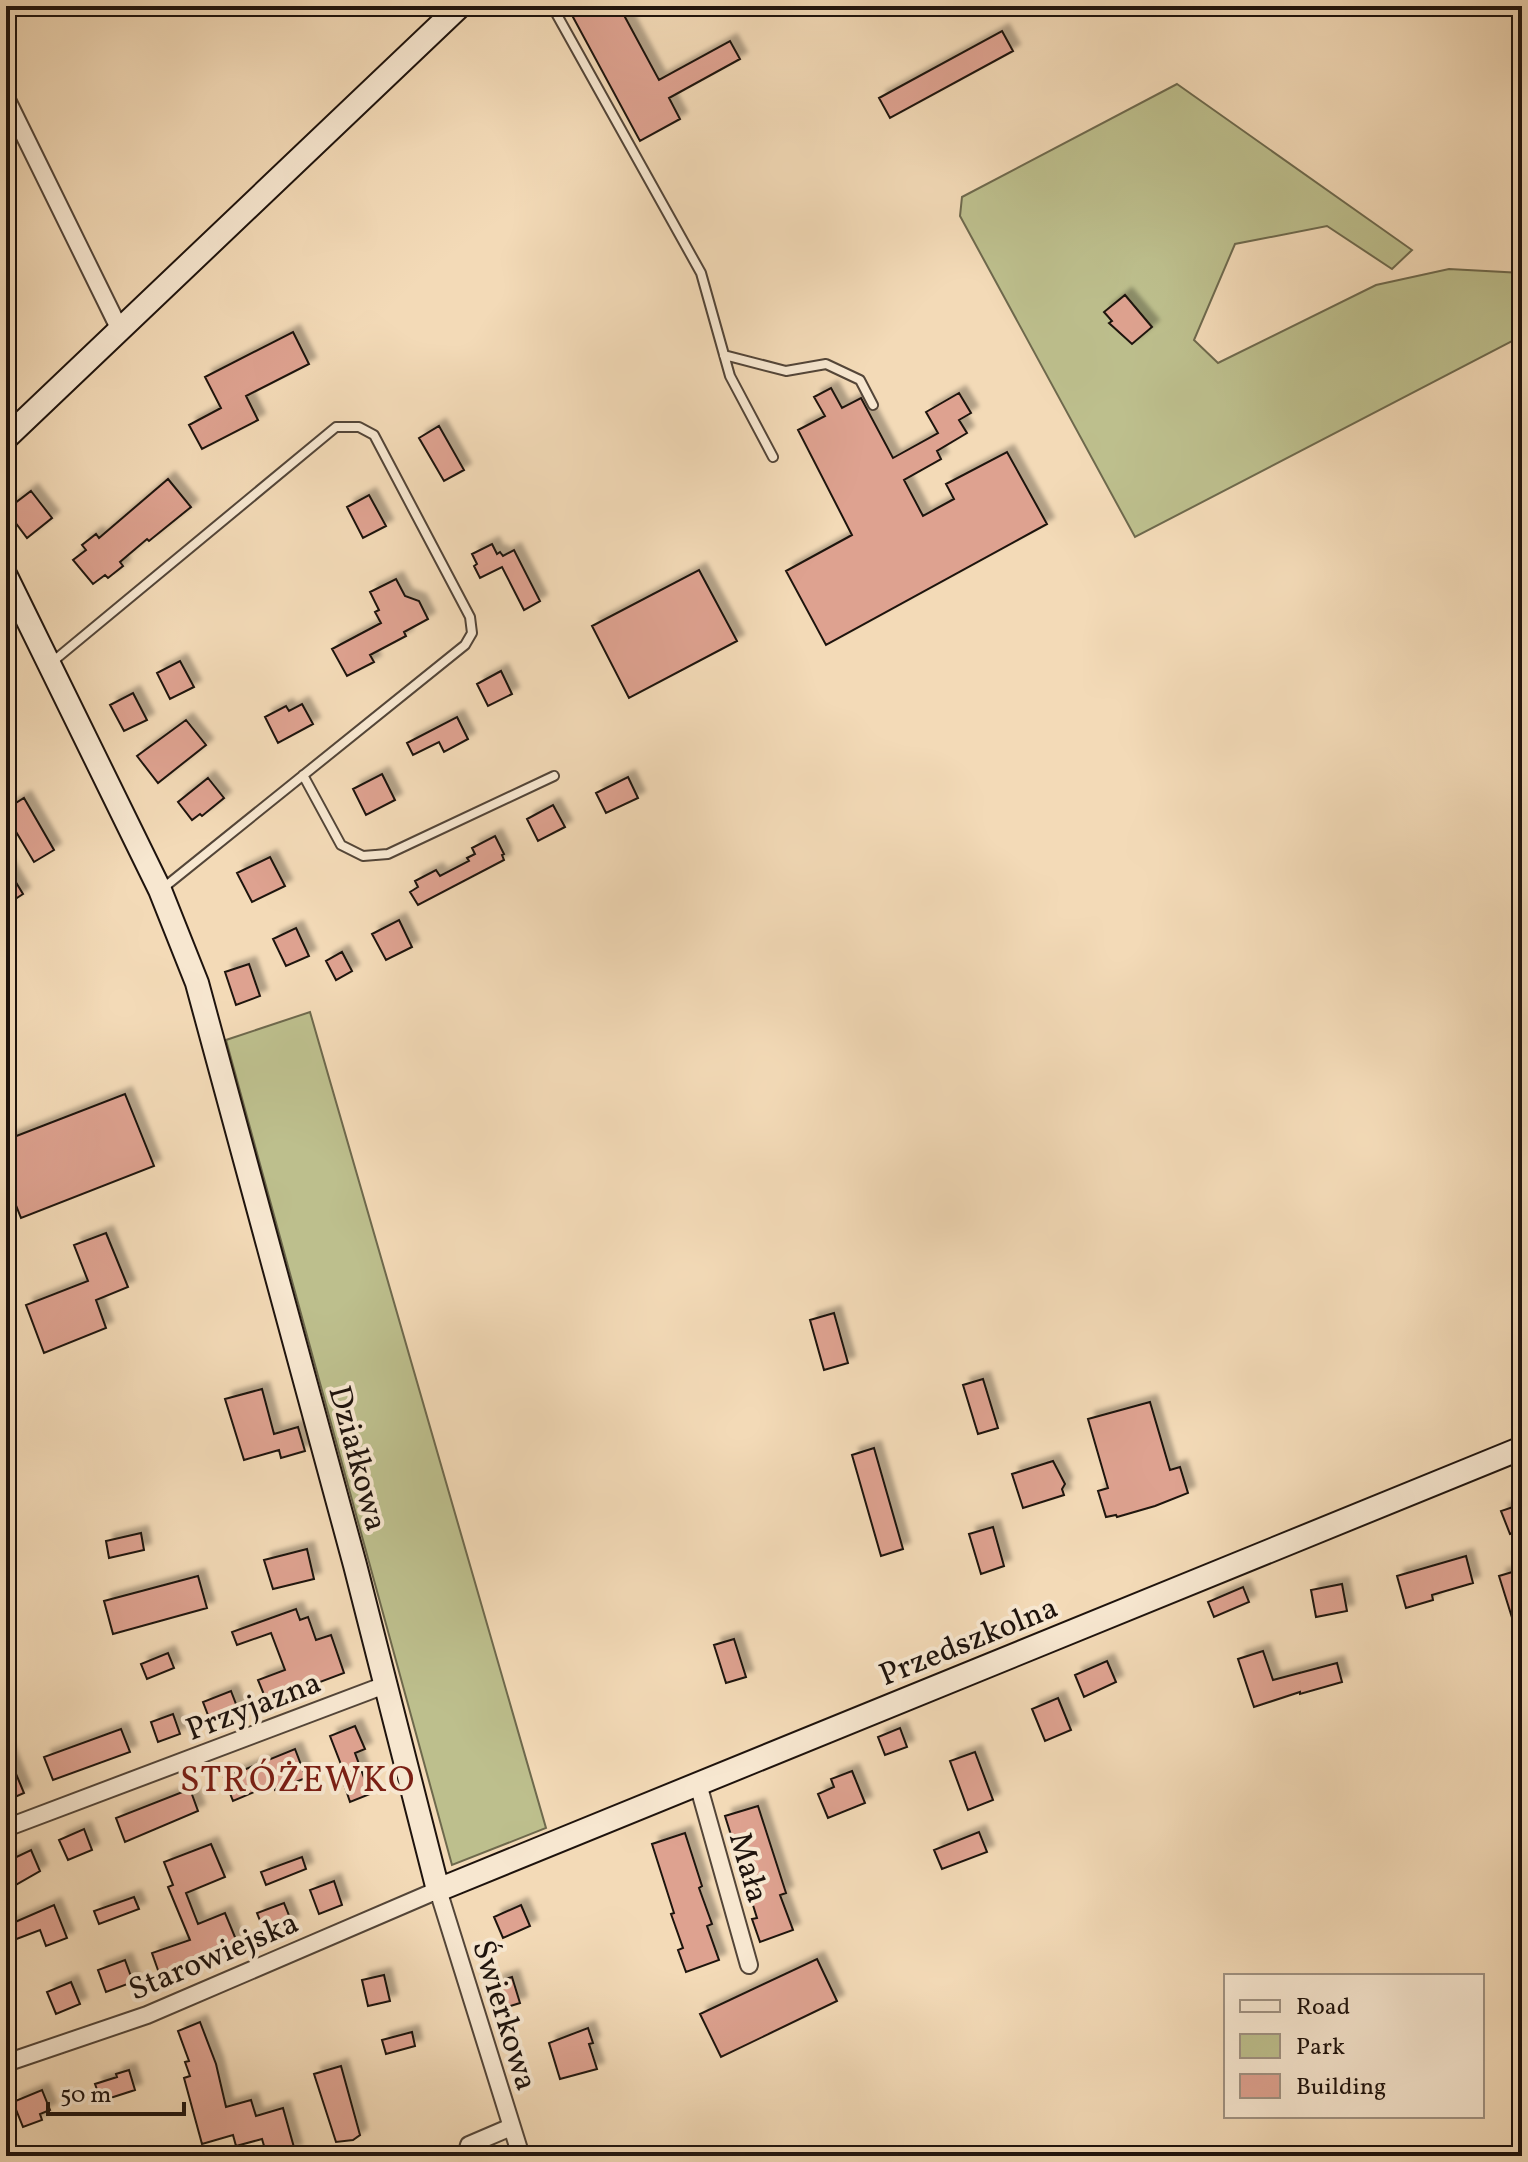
<svg xmlns="http://www.w3.org/2000/svg" width="1528" height="2162" font-family="Vollkorn,serif">
  <style>
    .green { fill: #bdbf8d; stroke: #6e694d; stroke-width: 2 }
    .building { fill: #dea290; stroke: #1e130d; stroke-width: 2; filter: url(#shadow) }
    .lines { fill: none; stroke-linecap: round; stroke-linejoin: round }
    .lane-casing { stroke: #534538; stroke-width: 12 }
    .street-casing { stroke: #534538; stroke-width: 20 }
    .secondary-casing { stroke: #1e130d; stroke-width: 26 }
    .lane { stroke: #f7e7d0; stroke-width: 8 }
    .street { stroke: #f7e7d0; stroke-width: 16 }
    .secondary { stroke: #f7e7d0; stroke-width: 22 }
    .labels { text-anchor: middle; stroke-width: 8; stroke-linejoin: round; paint-order: stroke }
    .street-label { font-size: 32px; fill: #1e130d; stroke: #f7e7d0 }
    .quarter-label { font-size: 36px; letter-spacing: 2px; fill: #7a1f14; stroke: #f7e7d0 }
  </style>
  <defs>
    <filter id="shadow"><feDropShadow dx="7" dy="-7" stdDeviation="2" flood-color="#0004"/></filter>
  </defs>
  <rect width="100%" height="100%" fill="#f3dab7"/>
  <filter id="stains"><feTurbulence type="fractalNoise" baseFrequency=".0025" numOctaves="4"/><feColorMatrix values="0 0 0 0 .2 0 0 0 0 .09 0 0 0 0 .02 0 0 0 .5 -.17"/></filter>
  <radialGradient id="worn" r=".72"><stop offset=".6" stop-color="#630" stop-opacity="0"/><stop offset="1" stop-color="#630" stop-opacity=".3"/></radialGradient>
  <path class="green" d="M1177,84l235,166 -20,19 -65,-43 -92,18 -41,96 24,23 158,-78 73,-16 73,4v63l-387,201 -175,-321 2,-19z
    M310,1012l236,816 -94,37 -226,-825z"/>
  <path class="building" d="M567,6h52l40,74 71,-39 10,18 -71,39 11,21 -40,22z
    M1002,31l11,20 -123,67 -11,-20z
    M1125,295l27,32 -20,17 -23,-21 3,-2 -8,-9z
    M293,332l16,32 -63,32 12,24 -56,29 -13,-24 32,-17 -16,-31z
    M831,388l11,20 19,-10 32,60 45,-25 -12,-21 33,-19 12,20 -12,7 8,13 -30,18 4,8 -37,21 19,36 31,-17 -8,-15 61,-32 40,72 -221,121 -40,-74 66,-36 -54,-105 27,-14 -11,-19z
    M439,426l25,44 -20,11 -25,-43z
    M168,479l23,28 -42,34 -2,-2 -27,23 3,4 -15,12 -3,-3 -12,9 -20,-24 13,-10 -4,-5 14,-11 3,4z
    M31,491l21,27 -25,20 -21,-28z
    M369,495l17,31 -23,12 -16,-31z
    M492,544l5,10 3,-2 3,4 11,-6 26,51 -16,9 -22,-43 -22,11 -6,-12 3,-2 -5,-10z
    M699,570l38,71 -108,57 -37,-72z
    M396,579l9,17 14,5 9,18 -24,13 2,4 -36,19 4,7 -27,14 -15,-27 49,-26 -6,-11 4,-2 -9,-18z
    M180,661l14,26 -24,12 -13,-26z
    M501,671l11,23 -24,12 -11,-22z
    M133,693l14,27 -23,11 -14,-26z
    M302,704l11,20 -35,19 -13,-26 21,-11 3,5z
    M457,717l11,22 -24,13 -5,-10 -26,13 -6,-12z
    M186,720l20,25 -48,38 -21,-27z
    M382,774l13,26 -29,15 -13,-26z
    M628,777l10,21 -32,15 -10,-20z
    M208,778l16,20 -22,18 -2,-2 -8,6 -14,-18z
    M24,798l30,52 -20,12 -28,-47v-6z
    M553,805l12,22 -27,14 -11,-22z
    M495,836l9,18 -2,1 2,5 -86,45 -8,-13 8,-5 -3,-6 21,-11 4,6 29,-15 -2,-3 8,-4 -3,-6z
    M270,857l15,29 -33,16 -15,-29z
    M6,866l17,28 -17,11z
    M399,920l13,27 -26,13 -14,-26z
    M296,928l13,28 -23,10 -13,-27z
    M342,952l10,19 -16,9 -10,-19z
    M249,964l11,32 -24,9 -11,-33z
    M125,1094l29,72 -133,52 -15,-38v-40z
    M106,1233l22,54 -32,13 10,28 -62,25 -18,-48 62,-24 -14,-36z
    M834,1313l14,50 -24,7 -14,-50z
    M983,1379l15,49 -20,6 -15,-49z
    M262,1389l12,45 24,-7 7,24 -24,7 -2,-8 -35,10 -19,-61z
    M1150,1402l20,68 10,-3 8,26 -33,13 -38,11 -1,-2 -10,2 -8,-26 10,-3 -20,-69z
    M874,1448l29,101 -22,7 -29,-101z
    M1053,1461l12,23 -3,5 2,6 -41,13 -11,-34z
    M1522,1504v26l-12,4 -9,-23z
    M993,1527l11,39 -23,8 -12,-40z
    M141,1533l3,17 -35,8 -3,-17z
    M307,1549l7,30 -41,10 -9,-29z
    M1466,1556l7,27 -41,12 1,5 -27,8 -9,-32z
    M1519,1570l3,9v61h-3l-20,-64z
    M198,1576l9,32 -94,26 -9,-33z
    M1342,1584l5,27 -31,6 -5,-27z
    M1243,1587l6,15 -35,15 -6,-15z
    M296,1609l4,11 8,-3 8,23 15,-5 13,38 -77,29 -9,-22 27,-10 -14,-37 -34,12 -5,-13z
    M734,1639l12,38 -20,6 -12,-38z
    M1263,1651l10,29 64,-17 5,19 -42,12v-2l-46,15 -16,-48z
    M168,1653l6,15 -27,11 -6,-15z
    M1107,1661l9,21 -32,15 -9,-22z
    M231,1691l8,21 -28,11 -8,-21z
    M1058,1698l13,32 -26,11 -13,-32z
    M173,1714l7,20 -22,8 -7,-20z
    M355,1726l10,23 -10,4 15,41 -20,8 -7,-21 4,-1 -17,-44z
    M900,1728l7,19 -22,8 -7,-18z
    M121,1729l9,23 -77,28 -9,-23z
    M295,1749l11,29 -31,12 -2,-6 -40,17 -9,-23z
    M6,1750l18,43 -18,8z
    M975,1752l18,48 -25,10 -18,-49z
    M852,1771l13,32 -37,15 -10,-24 16,-7 -3,-8z
    M190,1789l8,22 -73,31 -9,-24z
    M758,1806l28,87 -6,2 13,35 -33,12 -8,-23 5,-1 -32,-102z
    M84,1829l8,21 -24,10 -9,-20z
    M979,1832l8,20 -45,17 -8,-19z
    M685,1833l17,53 -3,2 13,36 -5,2 12,34 -33,12 -8,-22 5,-2 -12,-34 3,-1 -22,-69z
    M211,1844l14,33 -39,16 12,31 27,-11 12,29 -78,31 -7,-20 38,-13 -22,-53 5,-2 -9,-23z
    M31,1850l9,21 -28,16 -6,-13v-12z
    M302,1857l4,12 -40,16 -5,-13z
    M334,1881l8,24 -23,9 -9,-24z
    M134,1897l5,12 -40,15 -5,-13z
    M284,1903l8,20 -27,10 -8,-20z
    M54,1905l13,33 -21,8 -6,-16 -34,13v-17z
    M521,1905l9,21 -27,12 -9,-21z
    M817,1959l20,42 -116,56 -21,-43z
    M125,1960l8,22 -27,10 -8,-22z
    M384,1975l6,26 -22,5 -6,-26z
    M512,1977l8,26 -16,5 -8,-26z
    M71,1982l9,22 -24,10 -9,-22z
    M200,2022l16,42 10,43 25,-7 5,16 27,-8 12,43 -28,5 -5,-17 -26,7 -3,-11 -31,9 -18,-66 6,-2 -5,-14 4,-1 -11,-30z
    M588,2028l5,15 -4,1 8,25 -37,10 -11,-36z
    M412,2032l3,14 -29,8 -4,-14z
    M341,2066l19,69 -7,5 -17,2 -22,-68z
    M129,2070l6,20 -34,11 -6,-17 22,-7 -1,-3z
    M42,2090l8,20 -10,4 2,6 -19,7 -10,-25z"/>
  <g class="lines">
    <defs>
      <path id="lane" d="M552,6l149,267 29,103 43,81
        M724,355l62,16 40,-7 34,16 13,25
        M51,663l285,-236h23l15,8 96,182 2,16 -7,12 -303,244
        M303,775l38,70 22,11 25,-2 166,-78"/>
      <path id="street" d="M6,98l114,232
        M698,1784l51,181
        M6,1828l379,-143
        M6,2063l141,-48 291,-125 83,266
        M466,2156l3,-11 42,-18"/>
      <path id="secondary" d="M6,438l454,-432
        M6,576l154,314 37,93 158,582 83,325 1084,-442"/>
    </defs>
    <use href="#lane" class="lane-casing"/>
    <use href="#street" class="street-casing"/>
    <use href="#secondary" class="secondary-casing"/>
    <use href="#lane" class="lane"/>
    <use href="#street" class="street"/>
    <use href="#secondary" class="secondary"/>
  </g>
  <g class="labels">
    <g class="street-label">
      <text transform="translate(359 1458) rotate(75)" y="11">Działkowa</text>
      <text transform="translate(968 1640) rotate(-22)" y="11">Przedszkolna</text>
      <text transform="translate(253 1705) rotate(-21)" y="11">Przyjazna</text>
      <text transform="translate(750 1867) rotate(74)" y="11">Mała</text>
      <text transform="translate(213 1955) rotate(-23)" y="11">Starowiejska</text>
      <text transform="translate(506 2015) rotate(73)" y="11">Świerkowa</text>
    </g>
    <g class="quarter-label">
      <text x="298" y="1791">STRÓŻEWKO</text>
    </g>
  </g>
  <rect width="1528" height="2162" fill="none" stroke="#f3dab7" stroke-width="32"/>
  <rect x="8" y="8" width="1512" height="2146" fill="none" stroke="#1e130d" stroke-width="4"/>
  <rect x="16" y="16" width="1496" height="2130" fill="none" stroke="#1e130d" stroke-width="2"/>
  <rect x="1224" y="1974" width="260" height="144" fill="#f7e7d0" stroke="#a09282" stroke-width="2"/>
  <rect x="1240" y="2000" width="40" height="12" fill="#f7e7d0" stroke="#a09282" stroke-width="2"/>
  <text x="1296" y="2014" font-size="24" fill="#1e130d">Road</text>
  <rect x="1240" y="2034" width="40" height="24" fill="#bdbf8d" stroke="#a09282" stroke-width="2"/>
  <text x="1296" y="2054" font-size="24" fill="#1e130d">Park</text>
  <rect x="1240" y="2074" width="40" height="24" fill="#dea290" stroke="#a09282" stroke-width="2"/>
  <text x="1296" y="2094" font-size="24" fill="#1e130d">Building</text>
  <path d="M48 2102v12h136v-12" fill="none" stroke="#1e130d" stroke-width="4"/>
  <text x="60" y="2102" font-size="24" fill="#1e130d" stroke="#f7e7d0" stroke-width="6" paint-order="stroke">50 m</text>
  <rect width="100%" height="100%" filter="url(#stains)"/>
  <rect width="100%" height="100%" fill="url(#worn)"/>
</svg>
